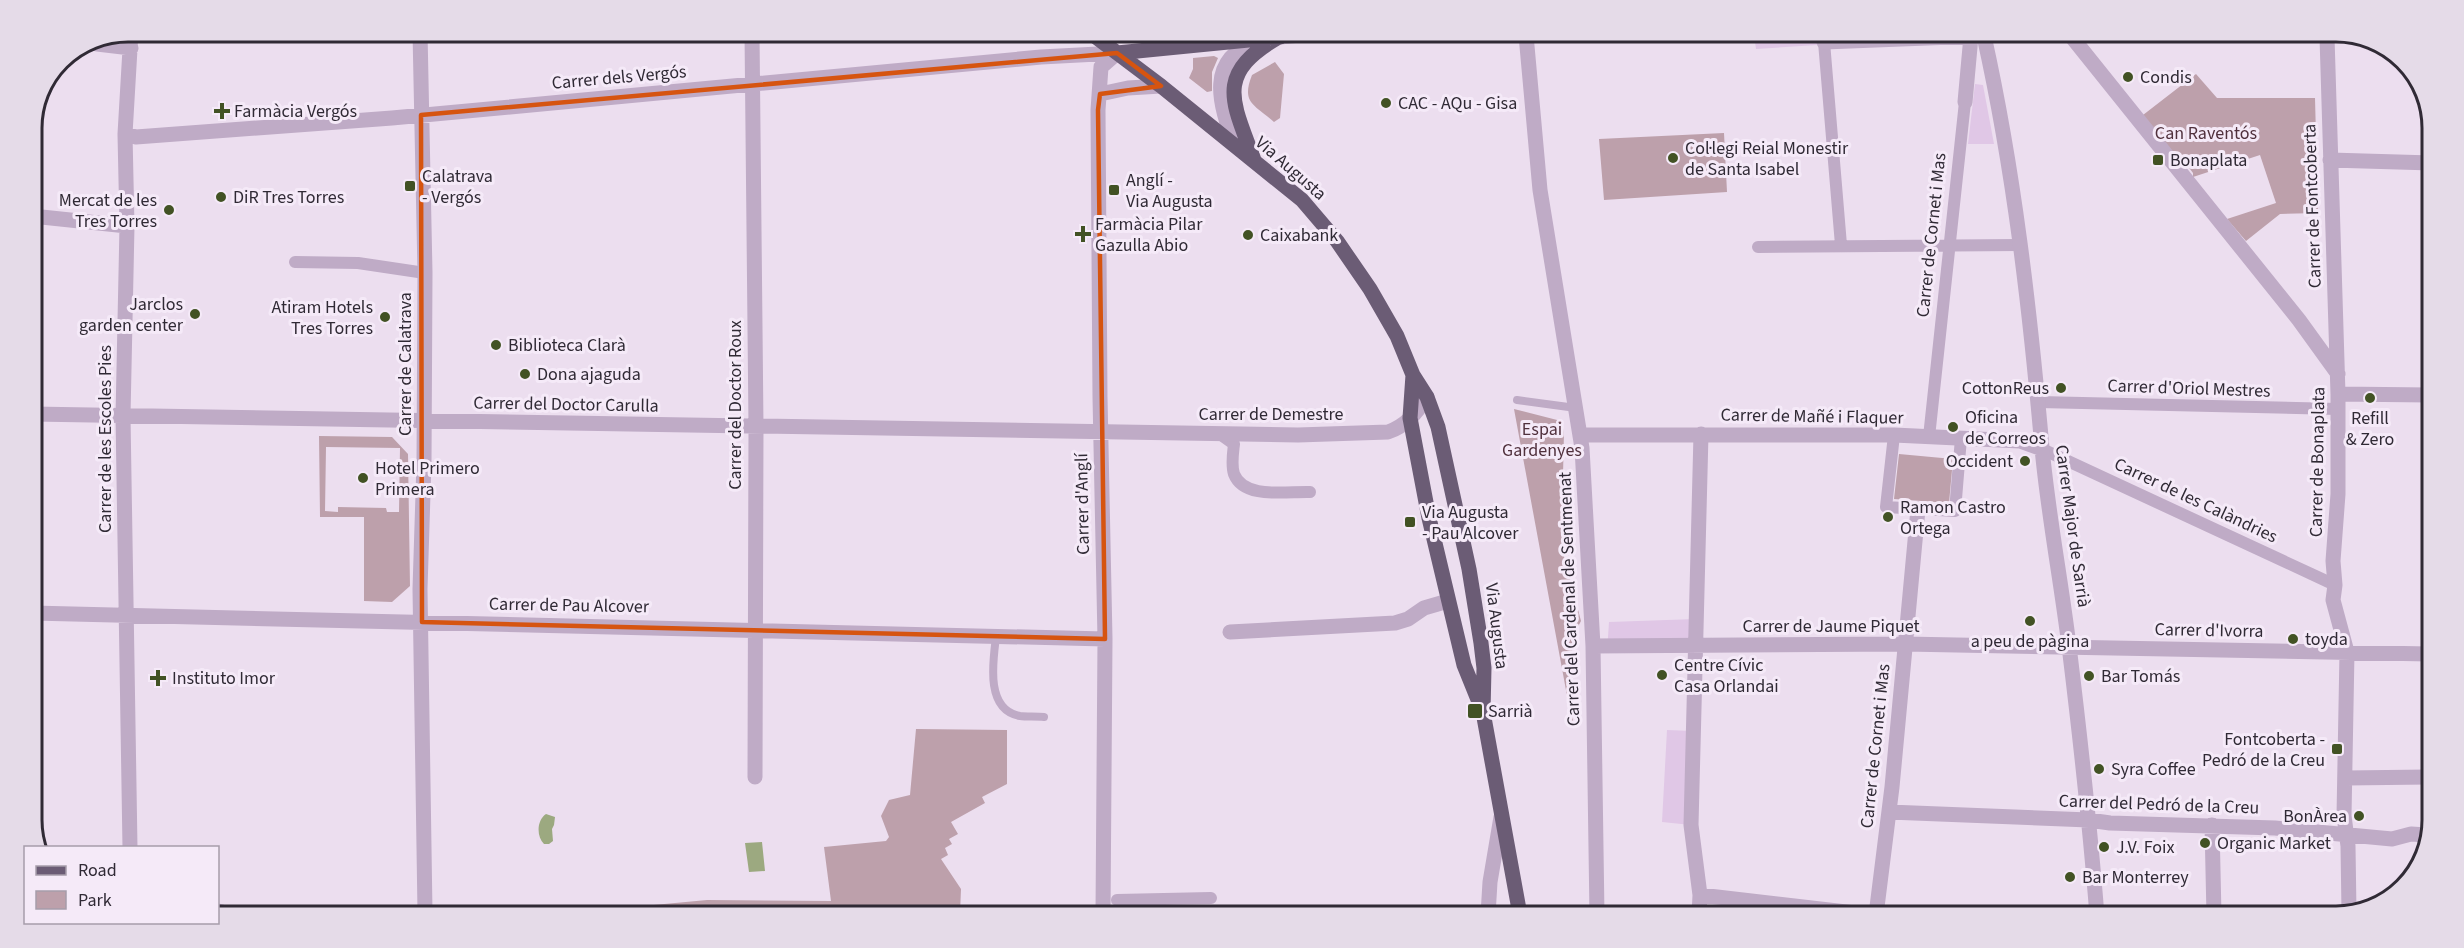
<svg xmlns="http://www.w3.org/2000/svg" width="2464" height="948" font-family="'Source Sans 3',sans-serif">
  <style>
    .green { fill: #bda0ab; fill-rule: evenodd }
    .plaza { fill: #e0c7e6 }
    .water { fill: #9ca980 }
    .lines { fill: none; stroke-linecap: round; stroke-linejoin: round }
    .service { stroke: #bfabc6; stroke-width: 8 }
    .pedestrian { stroke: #bfabc6; stroke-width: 12 }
    .minor { stroke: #bfabc6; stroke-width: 15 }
    .tertiary { stroke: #bfabc6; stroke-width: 15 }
    .primary { stroke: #6b5c75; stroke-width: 15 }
    .marked { fill: none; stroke: #d65410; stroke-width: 4.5; stroke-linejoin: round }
    .poi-dot { fill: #425224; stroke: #f5eaf8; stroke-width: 2 }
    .labels { text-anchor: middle; stroke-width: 6; stroke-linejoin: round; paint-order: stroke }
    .street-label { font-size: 18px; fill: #302a35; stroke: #f5eaf8 }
    .poi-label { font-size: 18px; fill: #302a35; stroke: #f5eaf8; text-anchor: start }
    .park-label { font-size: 18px; fill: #50303c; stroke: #f5eaf8 }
    .rim { fill: none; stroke: #302a35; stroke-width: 3 }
  </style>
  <rect width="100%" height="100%" fill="#ecdeef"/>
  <path class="green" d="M1214,56l4,2 -6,14v19l-5,1 -18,-14 4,-9v-11z
    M1275,62l9,12 -4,44 -6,4c-20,-18 -33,-19 -22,-47z
    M2196,74l21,24h98l3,115 -38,1 -34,27 -19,-22 49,-16 -16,-48 -67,22v-4l-6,-8h-6l-38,-50z
    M1724,133l3,59 -123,8 -5,-61z
    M1514,409l47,12 3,11 -1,43 8,23 -9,51 19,72 -9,17 1,90z
    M319,436l73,1 16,17 2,132 -18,16 -28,-1v-84h-44zM326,447l74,1 -1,64h-12l-1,-4 -48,-1v5l-13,-1z
    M1899,454l54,5 -4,44 -55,-4z
    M916,729l91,1v54l-25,13 3,6 -34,19 7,12 -9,5 3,5 -7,4 3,7 -7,4 20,30 -1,24 -381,-1 128,-12 124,1 -7,-54 62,-6 3,-4 -8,-21 8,-16 21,-5z"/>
  <path class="plaza" d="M1754,35h63v10l-61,4z
    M1975,84l8,1 11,59h-26z
    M1696,619l-2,34 -87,-1 2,-30z
    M1667,730l26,1 -2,94 -29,-3z"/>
  <path class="water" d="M546,814l9,3 -1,8 -2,4 1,12 -4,3h-5c-8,-8 -7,-24 2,-30z
    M762,842l3,29 -16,1 -4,-29z"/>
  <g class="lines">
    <path class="service" d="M1517,400l59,8
      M996,637c-3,24 -11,73 24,79 7,1 16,0 24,1"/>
    <path class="pedestrian" d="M1824,42l17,203
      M1758,247l262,-2
      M295,262l63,1 67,10
      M2039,402l299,7
      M1220,434l14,10c-1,9 -3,21 0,30 10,26 54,17 76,18
      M1894,435l-8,72 69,4 6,-73
      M1929,437l36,-335
      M2042,449l293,136
      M1117,900l94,-2"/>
    <path class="minor" d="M420,32l5,241 -1,189 -4,127 5,323
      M752,33l4,393 -1,351
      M1526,35l14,155 42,258 11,198 4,269
      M1823,35l1,7 155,-6
      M1984,36c30,135 46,274 58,412 6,66 19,132 27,198 11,90 21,180 28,270
      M2071,36l228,284 39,54
      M2327,37l11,357v100l-5,67 2,24 -2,15 14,52 -3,164 4,30 1,66
      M97,44l34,4
      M1100,94l28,-6 33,-2
      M1965,102l6,-66
      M125,134l11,3 256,-19 649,-61 76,-4
      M1235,145c-16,-41 -30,-87 24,-104
      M2330,160l102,3
      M32,216l95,10
      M2338,394l92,1
      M32,414l1266,21 90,-3c18,-6 29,-20 39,-35
      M1580,435h314l126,6 22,8
      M32,613l1073,26
      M1230,632l165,-9 13,-4 16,-11 24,-7
      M1593,646l312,-2 524,10
      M2346,778l82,-1
      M1889,812l200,8 21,3 165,5 117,11 19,-5 16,1
      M2212,825l2,91
      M130,848l-7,-432 4,-190 -2,-92 6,-102
      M1700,895l172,20
      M218,911l4,1
      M1103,914l2,-275 -5,-242 -2,-287 3,-43 16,-14
      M1699,915l1,-20 -9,-70 10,-391
      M1876,915l16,-128 26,-278"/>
    <path class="tertiary" d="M1280,37l30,-3
      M1488,915l2,-33 11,-65"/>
    <path class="primary" d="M1092,34l69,52 141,114 35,41 33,48 27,47 16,39 14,22 11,30 31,142 12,74 3,25 -1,44
      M1117,53l163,-16
      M1254,160c-21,-58 -40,-85 23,-122
      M1413,375l-3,43 19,100 35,147 19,47 37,203"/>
  </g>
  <path class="marked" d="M1117,53l44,33 -61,8 -2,16 7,529 -683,-17 -1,-507z"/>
  <g class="poi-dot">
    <circle cx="2128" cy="77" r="6"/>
    <circle cx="1386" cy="103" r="6"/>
    <path d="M219 102h6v6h6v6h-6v6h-6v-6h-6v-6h6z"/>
    <circle cx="1673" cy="158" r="6"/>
    <rect x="2152" y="154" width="12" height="12" rx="3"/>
    <rect x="404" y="180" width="12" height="12" rx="3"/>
    <rect x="1108" y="184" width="12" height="12" rx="3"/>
    <circle cx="221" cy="197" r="6"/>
    <circle cx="169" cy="210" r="6"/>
    <path d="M1080 225h6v6h6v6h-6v6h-6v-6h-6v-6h6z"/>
    <circle cx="1248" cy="235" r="6"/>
    <circle cx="195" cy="314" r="6"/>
    <circle cx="385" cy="317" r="6"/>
    <circle cx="496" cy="345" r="6"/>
    <circle cx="525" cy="374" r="6"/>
    <circle cx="2061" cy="388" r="6"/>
    <circle cx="2370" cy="398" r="6"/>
    <circle cx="1953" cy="427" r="6"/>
    <circle cx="2025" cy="461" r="6"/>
    <circle cx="363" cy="478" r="6"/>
    <circle cx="1888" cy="517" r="6"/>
    <rect x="1404" y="516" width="12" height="12" rx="3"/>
    <circle cx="2030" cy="621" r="6"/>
    <circle cx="2293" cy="639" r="6"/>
    <circle cx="1662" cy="675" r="6"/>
    <circle cx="2089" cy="676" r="6"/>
    <path d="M155 669h6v6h6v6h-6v6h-6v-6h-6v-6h6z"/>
    <rect x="1467" y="703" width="16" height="16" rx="3"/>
    <rect x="2331" y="743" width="12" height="12" rx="3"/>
    <circle cx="2099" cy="769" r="6"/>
    <circle cx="2359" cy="816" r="6"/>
    <circle cx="2205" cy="843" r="6"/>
    <circle cx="2104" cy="847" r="6"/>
    <circle cx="2070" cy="877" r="6"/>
  </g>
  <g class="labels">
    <g class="street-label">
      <text transform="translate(619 77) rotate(-5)" y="6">Carrer dels Vergós</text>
      <text transform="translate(1291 168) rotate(41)" y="6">Via Augusta</text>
      <text transform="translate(2312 206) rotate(-92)" y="6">Carrer de Fontcoberta</text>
      <text transform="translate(1931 235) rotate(-84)" y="6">Carrer de Cornet i Mas</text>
      <text transform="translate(405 364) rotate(-90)" y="6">Carrer de Calatrava</text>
      <text transform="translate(2189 388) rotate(2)" y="6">Carrer d'Oriol Mestres</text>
      <text transform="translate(566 404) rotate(1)" y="6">Carrer del Doctor Carulla</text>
      <text transform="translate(735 405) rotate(-90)" y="6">Carrer del Doctor Roux</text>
      <text x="1271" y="420">Carrer de Demestre</text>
      <text transform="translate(1812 416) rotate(1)" y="6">Carrer de Mañé i Flaquer</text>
      <text transform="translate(105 439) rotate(-90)" y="6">Carrer de les Escoles Pies</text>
      <text transform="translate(2317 462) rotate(-89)" y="6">Carrer de Bonaplata</text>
      <text transform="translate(2196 500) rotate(25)" y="6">Carrer de les Calàndries</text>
      <text transform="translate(1082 504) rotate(-91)" y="6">Carrer d'Anglí</text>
      <text transform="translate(2073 526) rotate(82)" y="6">Carrer Major de Sarrià</text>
      <text transform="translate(1569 599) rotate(-92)" y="6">Carrer del Cardenal de Sentmenat</text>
      <text transform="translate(569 605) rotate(1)" y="6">Carrer de Pau Alcover</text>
      <text transform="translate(1497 626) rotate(83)" y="6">Via Augusta</text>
      <text x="1831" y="632">Carrer de Jaume Piquet</text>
      <text transform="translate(2209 630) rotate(1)" y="6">Carrer d'Ivorra</text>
      <text transform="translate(1875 746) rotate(-84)" y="6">Carrer de Cornet i Mas</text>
      <text transform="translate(2159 804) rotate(2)" y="6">Carrer del Pedró de la Creu</text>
    </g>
    <g class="poi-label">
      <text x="2140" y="83">Condis</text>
      <text x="1398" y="109">CAC - AQu - Gisa</text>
      <text x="234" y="117">Farmàcia Vergós</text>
      <text x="1685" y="154">Col·legi Reial Monestir<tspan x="1685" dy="21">de Santa Isabel</tspan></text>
      <text x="2170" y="166">Bonaplata</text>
      <text x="422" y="182">Calatrava<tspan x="422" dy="21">- Vergós</tspan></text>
      <text x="1126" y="186">Anglí -<tspan x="1126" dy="21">Via Augusta</tspan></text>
      <text x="233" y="203">DiR Tres Torres</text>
      <text x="157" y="206" text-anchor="end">Mercat de les<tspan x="157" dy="21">Tres Torres</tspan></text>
      <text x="1095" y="230">Farmàcia Pilar<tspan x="1095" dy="21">Gazulla Abio</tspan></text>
      <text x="1260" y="241">Caixabank</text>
      <text x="183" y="310" text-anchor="end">Jarclos<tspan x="183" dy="21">garden center</tspan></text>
      <text x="373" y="313" text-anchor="end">Atiram Hotels<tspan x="373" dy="21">Tres Torres</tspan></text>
      <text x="508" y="351">Biblioteca Clarà</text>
      <text x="537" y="380">Dona ajaguda</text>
      <text x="2049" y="394" text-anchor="end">CottonReus</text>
      <text x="1965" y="423">Oficina<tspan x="1965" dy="21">de Correos</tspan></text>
      <text x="2370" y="424" text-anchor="middle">Refill<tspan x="2370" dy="21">&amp; Zero</tspan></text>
      <text x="2013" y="467" text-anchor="end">Occident</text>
      <text x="375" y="474">Hotel Primero<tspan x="375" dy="21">Primera</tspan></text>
      <text x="1900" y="513">Ramon Castro<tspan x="1900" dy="21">Ortega</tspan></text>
      <text x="1422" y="518">Via Augusta<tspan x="1422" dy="21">- Pau Alcover</tspan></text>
      <text x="2305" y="645">toyda</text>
      <text x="2030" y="647" text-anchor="middle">a peu de pàgina</text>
      <text x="1674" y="671">Centre Cívic<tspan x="1674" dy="21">Casa Orlandai</tspan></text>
      <text x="2101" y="682">Bar Tomás</text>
      <text x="172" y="684">Instituto Imor</text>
      <text x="1488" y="717">Sarrià</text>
      <text x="2325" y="745" text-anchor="end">Fontcoberta -<tspan x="2325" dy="21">Pedró de la Creu</tspan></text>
      <text x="2111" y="775">Syra Coffee</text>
      <text x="2347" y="822" text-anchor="end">BonÀrea</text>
      <text x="2217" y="849">Organic Market</text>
      <text x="2116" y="853">J.V. Foix</text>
      <text x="2082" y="883">Bar Monterrey</text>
    </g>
    <g class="park-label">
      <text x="2206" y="139">Can Raventós</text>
      <text x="1542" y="435">Espai<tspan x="1542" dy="21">Gardenyes</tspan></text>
    </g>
  </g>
  <path d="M0 0H2464V948H0ZM128 42H2336A86 86 0 0 1 2422 128V820A86 86 0 0 1 2336 906H128A86 86 0 0 1 42 820V128A86 86 0 0 1 128 42Z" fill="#e5dbe8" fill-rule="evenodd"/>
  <path class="rim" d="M128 42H2336A86 86 0 0 1 2422 128V820A86 86 0 0 1 2336 906H128A86 86 0 0 1 42 820V128A86 86 0 0 1 128 42Z"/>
  <rect x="24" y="846" width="195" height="78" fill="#f5eaf8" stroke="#a69daa" stroke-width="1.5"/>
  <rect x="36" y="866" width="30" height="9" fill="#6b5c75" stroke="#a69daa" stroke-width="1.5"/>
  <text x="78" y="876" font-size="18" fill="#302a35">Road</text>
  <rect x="36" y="891" width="30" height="18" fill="#bda0ab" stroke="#a69daa" stroke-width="1.5"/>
  <text x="78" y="906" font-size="18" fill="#302a35">Park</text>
</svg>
